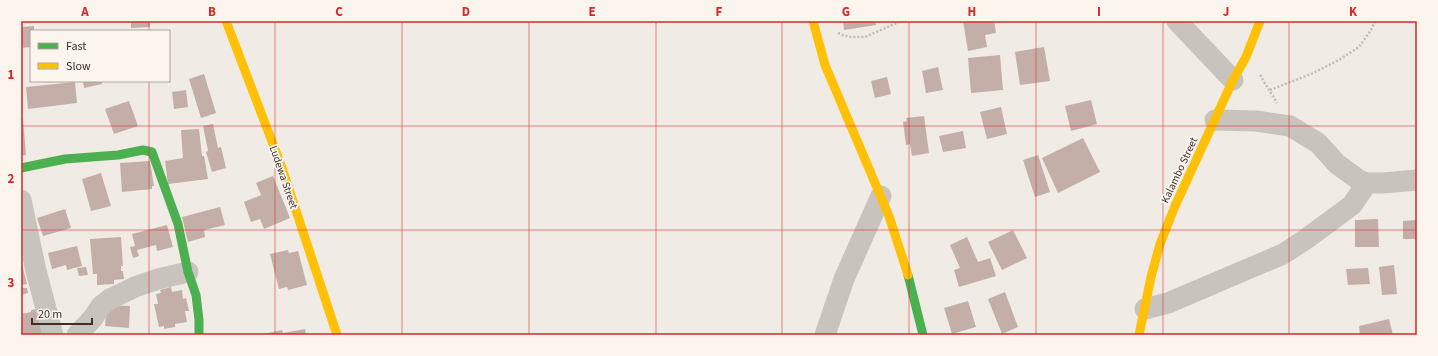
<svg xmlns="http://www.w3.org/2000/svg" width="1438" height="356" font-family="'Source Sans 3',sans-serif">
  <style>
    .building { fill: #c3afa7 }
    .lines { fill: none; stroke-linecap: round; stroke-linejoin: round }
    .path { stroke: #c2bbb6; stroke-width: 2.5; stroke-dasharray: 2 2; stroke-linecap: butt }
    .street { stroke: #c9c3be; stroke-width: 21 }
    .fast { stroke: #4caf50; stroke-width: 9 }
    .slow { stroke: #ffc107; stroke-width: 9 }
    .grid { fill: none; stroke: #d62828; stroke-width: 1; stroke-opacity: 0.55 }
    .labels { text-anchor: middle; stroke-width: 3.5; stroke-linejoin: round; paint-order: stroke }
    .street-label { font-size: 11px; fill: #3b302b; stroke: #fbf5ee }
    .neatline { fill: none; stroke: #d62828; stroke-width: 1.5 }
    .grid-label { font-size: 13px; text-anchor: middle; font-weight: bold; fill: #d62828 }
  </style>
  <rect width="100%" height="100%" fill="#f0ebe5"/>
  <path class="building" d="M131,21h19v6l-19,1z
    M843,21h32l1,4 -32,5z
    M963,21h31l2,12 -11,2 2,12 -19,4z
    M34,26v5h-3v16l-10,1v-21z
    M1044,47l6,34 -30,4 -5,-33z
    M1000,55l3,35 -32,3 -3,-35z
    M938,67l5,23 -17,3 -4,-22z
    M204,74l12,39 -15,5 -12,-39z
    M887,77l4,17 -16,4 -4,-17z
    M83,81h19v3l-18,4z
    M75,82l2,21 -49,6 -2,-22z
    M186,90l2,17 -14,2 -2,-17z
    M1091,100l6,24 -26,7 -6,-25z
    M129,101l9,25 -24,8 -9,-25z
    M1001,107l6,27 -20,5 -7,-27z
    M924,116l5,37 -17,3 -2,-12 -4,1 -3,-23 4,-1 -1,-3z
    M21,119h2l3,36 -5,1z
    M213,124l5,24 3,-1 5,21 -14,4 -6,-20 2,-1 -5,-25z
    M199,129l3,27h2l4,23 -40,5 -3,-23 18,-3 -2,-28z
    M963,131l3,17 -23,4 -4,-16z
    M1083,138l17,34 -42,21 -16,-35z
    M1038,155l12,37 -15,5 -12,-37z
    M150,161l4,25h-2v3l-30,3 -2,-29z
    M101,173l10,33 -20,5 -9,-32z
    M273,176l17,42 -26,11 -4,-10 -9,3 -7,-20 17,-7 -5,-12z
    M220,207l5,18 -21,5 1,7 -17,5 -6,-25z
    M65,209l6,19 -28,8 -6,-18z
    M1378,219l1,28h-24v-27z
    M1417,220v19h-14v-18z
    M167,225l6,22 -16,4 -1,-6 -19,5 2,6 -6,2 -3,-11 5,-1 -3,-12z
    M1013,230l14,28 -25,12 -14,-28z
    M121,237l2,29h-2v5h2l1,8 -10,1v4l-17,1v-11h-4l-3,-35z
    M967,237l11,25 12,-4 6,18 -37,11 -5,-17 6,-2 -10,-23z
    M77,246l5,20 -15,4 -1,-5 -14,4 -4,-16z
    M288,250l1,3 9,-2 9,34 -19,5 -1,-3 -8,2 -9,-35z
    M21,261l6,23 -6,1z
    M1394,265l3,29 -15,1 -3,-28z
    M86,267l2,8 -9,1 -2,-8z
    M1368,268l2,16 -22,1 -2,-16z
    M171,287l1,5 10,-2 1,9 3,-1 3,13h-4l2,11 -12,2v3l-11,2v-3l-5,1 -5,-23h4l-2,-10 5,-1 -1,-3z
    M21,288h6l1,5 -7,2z
    M1005,292l13,35 -16,7 -14,-35z
    M968,301l8,26 -24,7 -8,-26z
    M107,305l23,1 -1,22 -24,-2z
    M45,308l1,27h-25v-21l10,-2v-2z
    M1389,319l4,16h-33l-1,-9z
    M305,329l1,6h-47l23,-5 1,3z"/>
  <g class="lines">
    <path class="path" d="M838,33l11,4h16l36,-16
      M1260,75l17,28
      M1270,90l41,-16 28,-14 20,-13 12,-17 4,-9"/>
    <path class="street" d="M1177,21l56,59
      M1215,120l41,1 34,5 28,17 19,21 22,16 8,3h16l34,-3
      M21,200l15,71 17,64
      M1145,309l23,-6 115,-49 23,-15 46,-34 15,-22
      M77,335l16,-17 8,-12 9,-7 25,-12 23,-8 30,-7
      M825,335l19,-56 37,-83"/>
    <path class="fast" d="M21,168l44,-9 53,-4 25,-5 9,2 26,72 10,48 8,23 3,25v15
      M908,275l15,60"/>
    <path class="slow" d="M226,21l55,144 56,170
      M813,21l12,44 64,151 19,59
      M1139,335l12,-58 9,-33 15,-38 58,-126 13,-23 14,-36"/>
  </g>
  <path class="grid" d="M149,21v10M275,21v314M402,21v314M529,21v314M656,21v314M782,21v314M909,21v314M1036,21v314M1163,21v314M1289,21v314M149,81v254M21,126h1396M21,230h1396"/>
  <g class="labels">
    <g class="street-label">
      <text transform="translate(1179 170) rotate(-65)" y="4">Kalambo Street</text>
      <text transform="translate(284 177) rotate(71)" y="4">Ludewa Street</text>
    </g>
  </g>
  <rect width="1438" height="356" fill="none" stroke="#fbf5ee" stroke-width="44"/>
  <rect x="30" y="30" width="140" height="52" fill="#fbf5ee" stroke="#aea6a0"/>
  <rect x="38" y="43" width="20" height="6" fill="#4caf50" stroke="#aea6a0"/>
  <text x="66" y="50" font-size="12" fill="#3b302b">Fast</text>
  <rect x="38" y="63" width="20" height="6" fill="#ffc107" stroke="#aea6a0"/>
  <text x="66" y="70" font-size="12" fill="#3b302b">Slow</text>
  <path d="M32 318v6h60v-6" fill="none" stroke="#3b302b" stroke-width="2"/>
  <text x="38" y="318" font-size="12" fill="#3b302b" stroke="#fbf5ee" stroke-width="3" paint-order="stroke">20 m</text>
  <rect x="22" y="22" width="1394" height="312" class="neatline"/>
  <g class="grid-label">
    <text x="85" y="16">A</text>
    <text x="212" y="16">B</text>
    <text x="339" y="16">C</text>
    <text x="466" y="16">D</text>
    <text x="592" y="16">E</text>
    <text x="719" y="16">F</text>
    <text x="846" y="16">G</text>
    <text x="972" y="16">H</text>
    <text x="1099" y="16">I</text>
    <text x="1226" y="16">J</text>
    <text x="1353" y="16">K</text>
    <text x="11" y="79">1</text>
    <text x="11" y="183">2</text>
    <text x="11" y="287">3</text>
  </g>
</svg>
